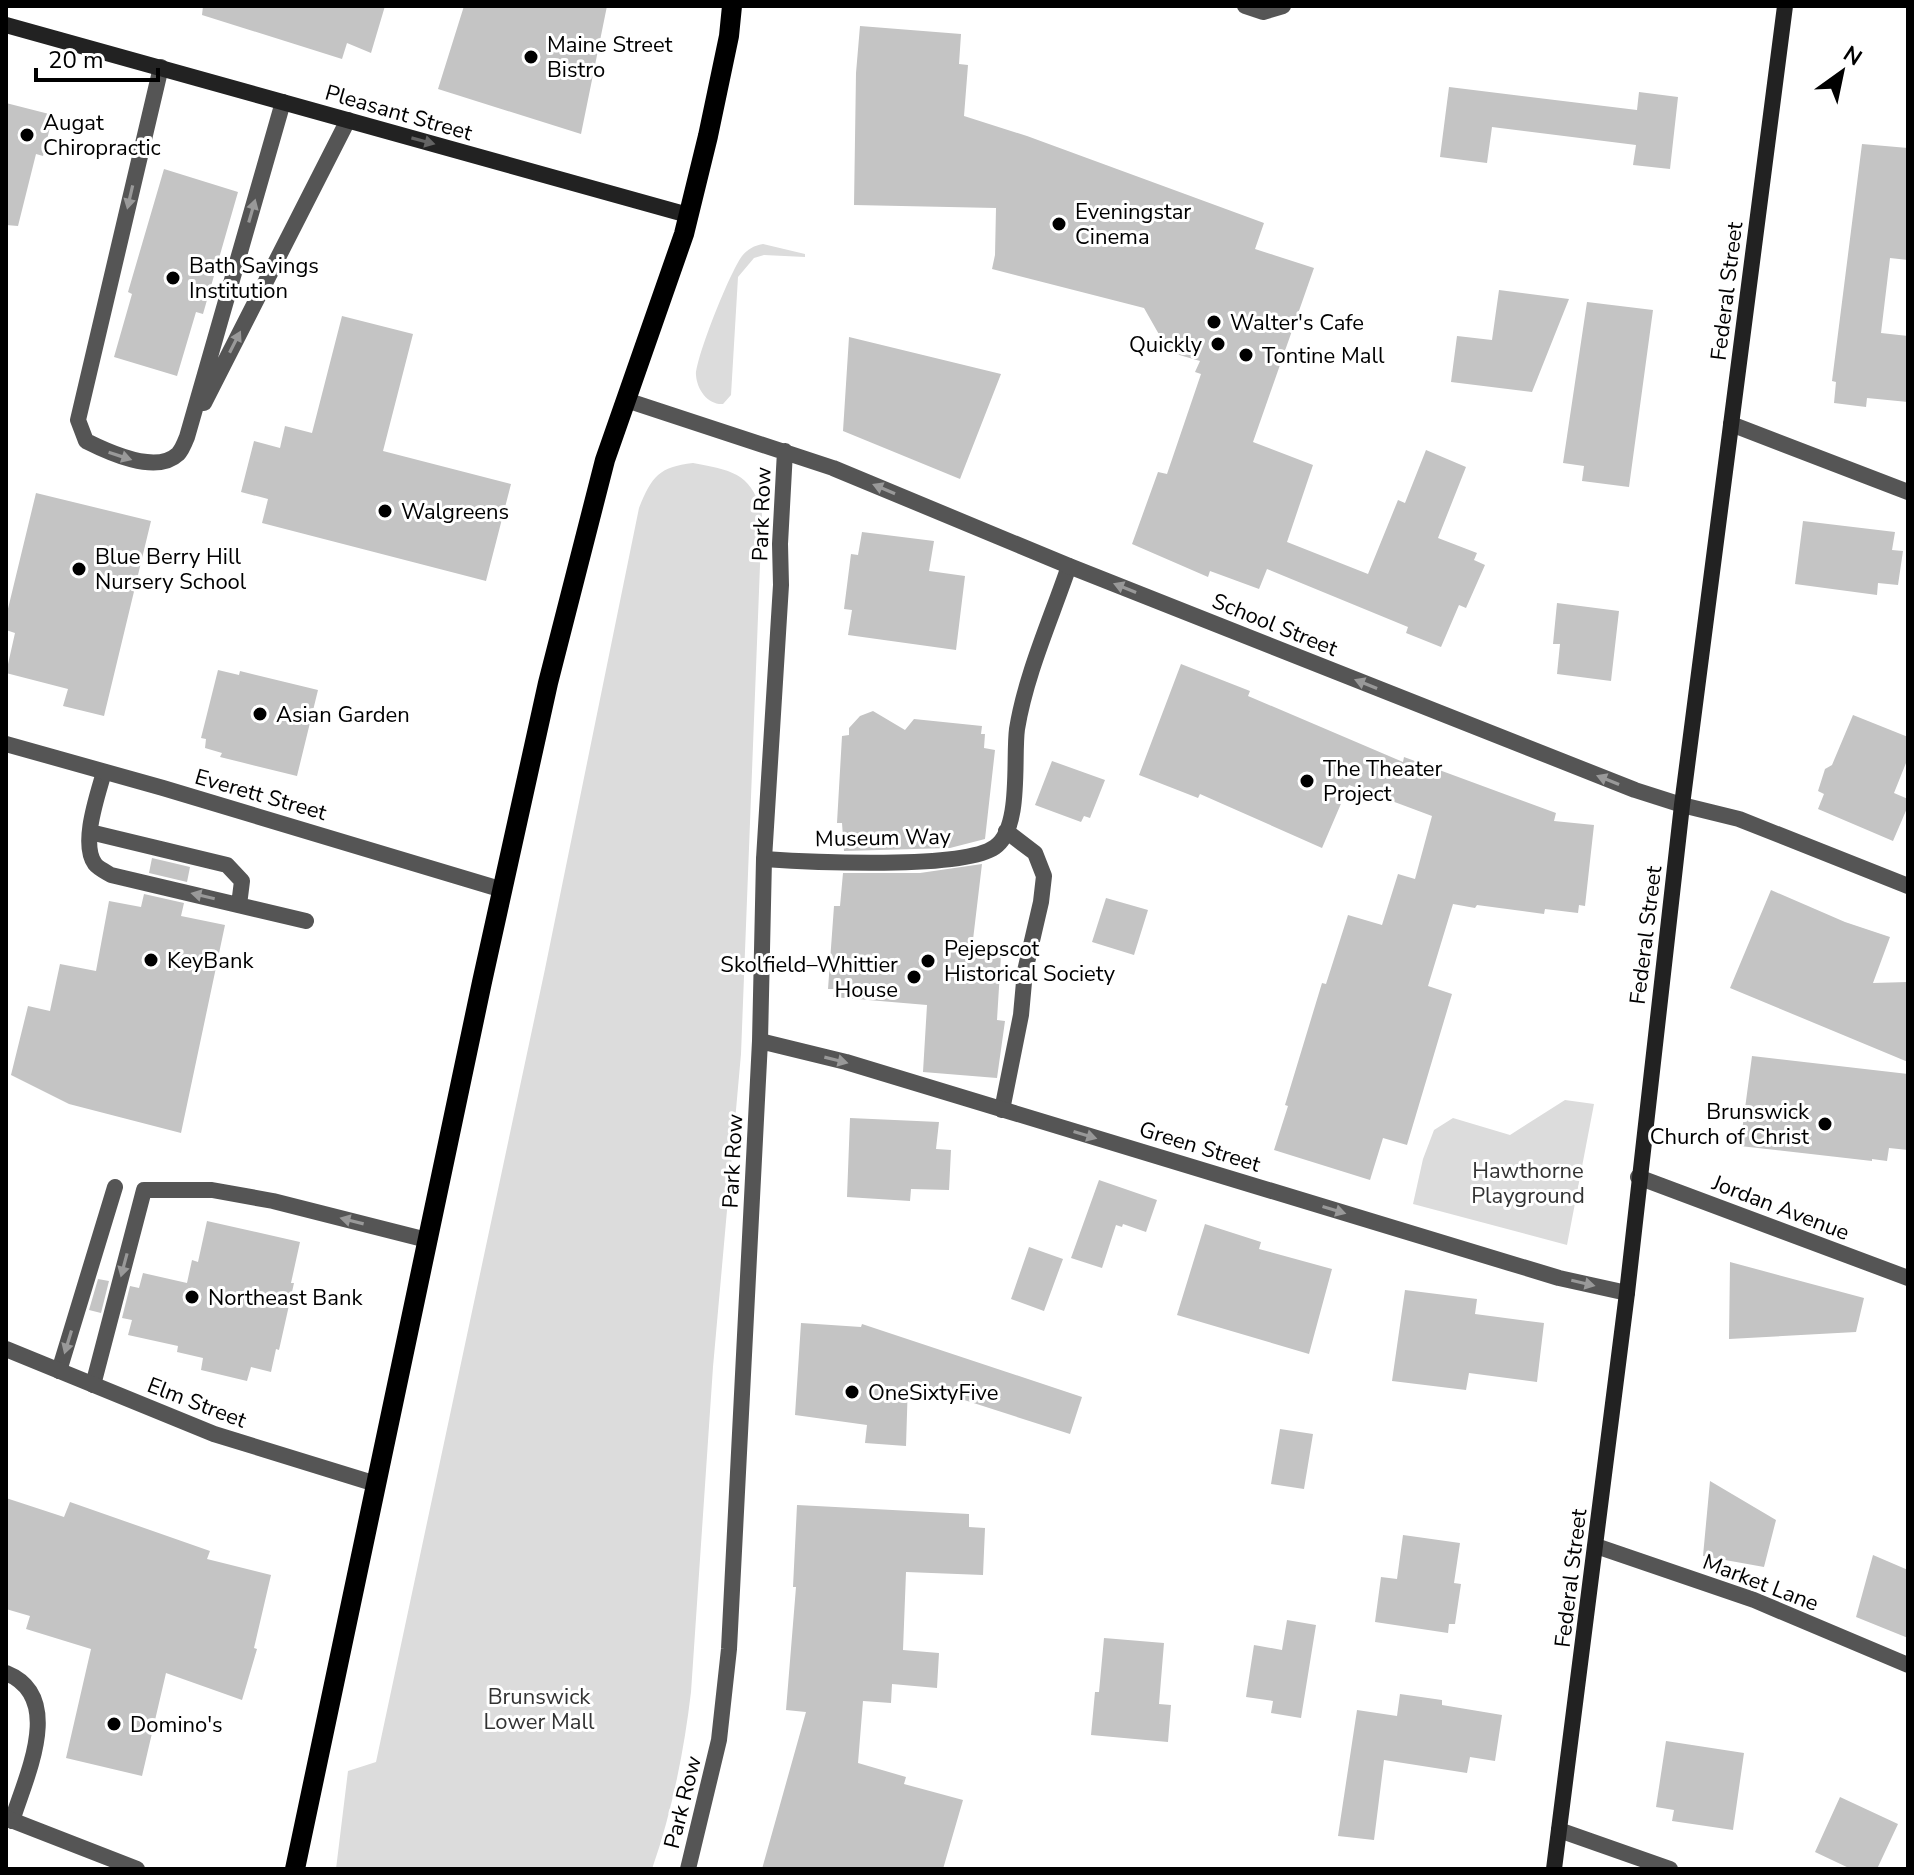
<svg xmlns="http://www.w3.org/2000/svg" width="1914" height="1875" font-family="'Nunito Sans',sans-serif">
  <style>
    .green { fill: #dcdcdc }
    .building { fill: #c4c4c4 }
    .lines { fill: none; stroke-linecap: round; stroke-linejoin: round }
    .lane { stroke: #555; stroke-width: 16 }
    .street { stroke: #555; stroke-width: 16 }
    .secondary { stroke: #222; stroke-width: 16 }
    .primary { stroke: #000; stroke-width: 20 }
    .oneway { fill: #646464 }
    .oneway2 { fill: #999 }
    .poi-dot { fill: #000; stroke: #fff; stroke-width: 3 }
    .labels { text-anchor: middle; stroke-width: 6; stroke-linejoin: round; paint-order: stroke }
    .poi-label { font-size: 22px; fill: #000; stroke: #fff; text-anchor: start }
    .street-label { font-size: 22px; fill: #000; stroke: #fff }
    .park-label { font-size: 22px; fill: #333; stroke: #fff }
  </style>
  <rect width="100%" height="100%" fill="#fff"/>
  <path class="green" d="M763,244l42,10v3l-41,-2 -10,3 -16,19 -7,118 -8,9c-15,1 -26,-14 -27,-29 0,-18 34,-103 46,-119 6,-7 11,-10 21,-12z
    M693,463c38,7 59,10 69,51l-21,540 -28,313 -22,325c-7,59 -19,120 -39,177h-316l12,-98 28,-9 169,-793 94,-461c13,-32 20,-41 54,-45z
    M1565,1100l29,4 -27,141 -154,-41 10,-45 11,-29 19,-12 57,17z"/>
  <path class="building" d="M203,6h182l-14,47 -24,-10 -5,16 -140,-44z
    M464,6h143l-26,128 -143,-45z
    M860,26l101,8 -2,30 9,1 -4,51 63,20 237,87 -9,26 59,19 -61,174 60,23 -26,77 81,32 30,-74 7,3 21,-53 40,17 -28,71 39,15 -3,7 11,5 -19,43 -7,-3 -18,42 -35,-14 2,-6 -141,-58 -8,20 -49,-18 -2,6 -76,-33 26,-72 9,2 34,-100 -6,-2 5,-11 -31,-9 -25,-44 -152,-39 3,-14 1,-47 -142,-3 2,-132z
    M1449,87l188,23 2,-18 39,5 -8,72 -37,-4 3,-20 -144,-18 -5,36 -47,-6z
    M6,103l47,12 -10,41 -7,-2 -18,72 -12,-1z
    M1862,144l46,4v112l-18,-2 -9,75 27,3v66l-41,-4 -1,9 -32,-4 2,-21 -4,-1z
    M164,169l74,23 -35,122 -7,-2 -19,64 -63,-19 18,-63 -4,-2z
    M1499,290l70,9 -37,93 -81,-10 6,-46 35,4z
    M1587,302l66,8 -24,177 -47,-6 2,-15 -21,-3z
    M342,316l71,18 -30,117 128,33 -25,97 -224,-58 6,-24 -27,-7 13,-51 26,7 5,-22 27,7z
    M849,337l152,37 -41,105 -117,-48z
    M36,493l115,28 -47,195 -41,-10 5,-17 -62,-16 9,-40 -9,-3v-13z
    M1803,521l92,11 -3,18 11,1 -5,34 -20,-2 -1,12 -82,-11z
    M862,532l72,9 -5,30 36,5 -9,74 -108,-15 4,-25 -8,-1 7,-55 7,1z
    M1557,603l62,8 -8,70 -54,-7 3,-30h-7z
    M1181,664l69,27 -2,5 155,66 1,-5 152,56 -2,8 40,4 -9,81 -6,-1 -1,8 -33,-4 -1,5 -67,-9 -2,3 -22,-4 -25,82 24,8 -45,151 -24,-7 -13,42 -96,-30 14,-44 -3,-1 37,-122 4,1 22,-69 34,10 16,-51 17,5 17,-63 -83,-31 -27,63 -122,-54 -2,4 -59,-23z
    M218,670l21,5 1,-4 78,19 -21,86 -77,-19 2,-4 -17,-5 1,-9 -5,-1z
    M873,711l32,19 9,-11 68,7 -1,8h4l-1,14 11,2 -10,89 -35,9 -106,3 -2,-28h-5l5,-87 7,-1v-7l11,-12z
    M1853,715l55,22v21l-14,35 14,6v7l-15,35 -75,-32 6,-15 -6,-3 7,-22 7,-4z
    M1052,761l53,19 -15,38 -6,-2 -3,6 -46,-17z
    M152,858l38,9 -3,15 -38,-9z
    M982,864l-10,84 29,7 -4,65 8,1 -8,57 -74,-6 4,-67 -94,-8 2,-8h-7l6,-83h6l3,-33h77z
    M1771,890l74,32 45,15 -17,46 35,-1v80l-178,-74z
    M144,894l40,9 -3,13 44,9 -44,208 -112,-29 -58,-29 17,-69 22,5 10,-47 36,7 13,-70 32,6z
    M1106,898l42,12 -14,45 -42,-13z
    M1752,1056l156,18v76l-19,-2 -2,13 -15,-2v2l-132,-15z
    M850,1118l89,4 -3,27 15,1 -2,40 -38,-1 -1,12 -63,-4z
    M1099,1180l58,20 -11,32 -23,-8 -1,3 -6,-2 -14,43 -31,-10z
    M207,1221l93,21 -9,41h3l-15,67 -3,-1 -5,23 -20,-5 -4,14 -46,-11 2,-12 -26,-6 1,-6 -50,-11 4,-15 -10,-2 8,-32 9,2 4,-15 44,10 5,-23 6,2z
    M1205,1224l56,18 -2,7 73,20 -23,85 -132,-39z
    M1029,1247l34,12 -19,52 -33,-12z
    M1730,1262l134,36 -8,34 -127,7z
    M98,1279l11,2 -8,32 -12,-3z
    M1405,1290l72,9 -2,15 69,9 -7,59 -68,-9 -3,17 -74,-9z
    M801,1323l60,4 1,-3 220,73 -12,37 -162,-52 -2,64 -41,-3 2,-18 -72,-10z
    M1280,1429l33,5 -9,55 -33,-5z
    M1710,1481l66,39 -12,47 -61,-11z
    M6,1498l58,19 6,-15 140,49 -3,8 64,16 -17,73 3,1 -15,51 -76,-27 -24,103 -76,-18 25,-109 -65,-20 4,-13 -24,-7z
    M797,1505l172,9v13l16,1 -2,47 -77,-3 -3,78 36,3 -2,35 -45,-4 -1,19 -28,-2 -5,62 48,14 -2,7 59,16 -20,69h-181l44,-157 -20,-2 10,-123h-3z
    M1403,1535l57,8 -6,40 7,1 -6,40h-6l-1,9 -73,-11 6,-45 16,2z
    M1873,1555l35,15v68l-52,-21z
    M1287,1620l29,5 -15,93 -30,-5 2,-12 -27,-4 8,-52 28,5z
    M1104,1638l60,5 -5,61 12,1 -3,37 -77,-7 4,-43h4z
    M1400,1694l42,6v5l60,10 -7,46 -25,-4 -3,16 -83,-13 -10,80 -36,-4 19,-126 40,6z
    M1666,1741l78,12 -11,77 -61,-9 2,-11 -18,-3z
    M1840,1797l58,27 -21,45h-26l-36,-17z"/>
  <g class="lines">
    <path class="lane" d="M1245,6l18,6 20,-6
      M161,67l-83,353 8,21c22,11 70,34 92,13 4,-4 7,-12 9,-17l96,-335
      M204,403l144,-283
      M104,772c-6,22 -24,72 -9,92 3,4 11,8 16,11l195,46
      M90,832l137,33 15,16 -3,24
      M764,859c44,3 199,11 231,-12 27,-19 18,-88 22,-118 9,-55 34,-110 52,-163
      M1002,1110l19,-95 4,-44 16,-69 3,-26 -9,-23 -29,-22
      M59,1371l56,-184
      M93,1385l51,-195h68l61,11 154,39
      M6,1673c60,24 19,105 6,148"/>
    <path class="street" d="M626,400l207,68 236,98 566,224 47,15 57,14 169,67
      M1731,424l177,68
      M6,744l157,44 340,102
      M760,1041l86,21 713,216 68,15
      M1638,1177l270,101
      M6,1349l208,85 162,50
      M1596,1546l158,54 154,65
      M6,1818l131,51
      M1559,1830l111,39
      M688,1869l31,-129 10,-91 31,-608 4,-182 17,-274 -1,-41 5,-93"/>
    <path class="secondary" d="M6,25l682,190
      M1554,1869l73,-576 55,-488 103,-799"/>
    <path class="primary" d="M295,1869l187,-887 66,-299 57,-223 79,-226 24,-98 21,-100 3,-30"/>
  </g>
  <defs><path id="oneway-solid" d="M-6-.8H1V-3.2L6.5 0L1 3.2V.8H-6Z" transform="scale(2)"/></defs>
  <use class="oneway" href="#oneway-solid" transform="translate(423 141) rotate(15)"/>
  <g class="oneway2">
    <use href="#oneway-solid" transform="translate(130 197) rotate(103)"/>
    <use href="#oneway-solid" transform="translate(252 211) rotate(-74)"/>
    <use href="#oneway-solid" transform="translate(235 342) rotate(-63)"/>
    <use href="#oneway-solid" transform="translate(120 456) rotate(18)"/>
    <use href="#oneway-solid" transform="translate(884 489) rotate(-157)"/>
    <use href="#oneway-solid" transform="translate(1125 588) rotate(-158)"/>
    <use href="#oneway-solid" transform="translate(1366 684) rotate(-158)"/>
    <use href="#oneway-solid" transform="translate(1608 780) rotate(-158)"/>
    <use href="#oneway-solid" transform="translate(203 896) rotate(-167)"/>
    <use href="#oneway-solid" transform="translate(836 1060) rotate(14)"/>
    <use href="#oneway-solid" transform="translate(1085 1135) rotate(17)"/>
    <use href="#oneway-solid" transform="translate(1334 1210) rotate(17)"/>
    <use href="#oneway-solid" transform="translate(352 1221) rotate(-166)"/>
    <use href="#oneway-solid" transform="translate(124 1265) rotate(105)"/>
    <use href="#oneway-solid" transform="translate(1583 1283) rotate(13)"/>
    <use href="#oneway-solid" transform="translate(68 1342) rotate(107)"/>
  </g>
  <g class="poi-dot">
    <circle cx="531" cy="57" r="8"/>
    <circle cx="27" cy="135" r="8"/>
    <circle cx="1059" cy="224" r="8"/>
    <circle cx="173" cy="278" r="8"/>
    <circle cx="1214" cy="322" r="8"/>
    <circle cx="1218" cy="344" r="8"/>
    <circle cx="1246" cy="355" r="8"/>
    <circle cx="385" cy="511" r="8"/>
    <circle cx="79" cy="569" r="8"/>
    <circle cx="260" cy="714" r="8"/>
    <circle cx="1307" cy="781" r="8"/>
    <circle cx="151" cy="960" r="8"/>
    <circle cx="928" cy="961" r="8"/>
    <circle cx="914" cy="977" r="8"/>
    <circle cx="1825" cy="1124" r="8"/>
    <circle cx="192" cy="1297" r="8"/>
    <circle cx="852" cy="1392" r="8"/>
    <circle cx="114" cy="1724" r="8"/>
  </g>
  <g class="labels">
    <g class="poi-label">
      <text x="547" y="52">Maine Street<tspan x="547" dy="25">Bistro</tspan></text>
      <text x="43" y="130">Augat<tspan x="43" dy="25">Chiropractic</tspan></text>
      <text x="1075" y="219">Eveningstar<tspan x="1075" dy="25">Cinema</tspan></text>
      <text x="189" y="273">Bath Savings<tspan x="189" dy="25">Institution</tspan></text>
      <text x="1230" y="330">Walter's Cafe</text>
      <text x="1202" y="352" text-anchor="end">Quickly</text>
      <text x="1262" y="363">Tontine Mall</text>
      <text x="401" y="519">Walgreens</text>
      <text x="95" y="564">Blue Berry Hill<tspan x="95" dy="25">Nursery School</tspan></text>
      <text x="276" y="722">Asian Garden</text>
      <text x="1323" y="776">The Theater<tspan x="1323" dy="25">Project</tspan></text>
      <text x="944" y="956">Pejepscot<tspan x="944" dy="25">Historical Society</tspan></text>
      <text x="167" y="968">KeyBank</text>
      <text x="898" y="972" text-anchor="end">Skolfield–Whittier<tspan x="898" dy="25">House</tspan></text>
      <text x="1809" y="1119" text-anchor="end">Brunswick<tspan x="1809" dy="25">Church of Christ</tspan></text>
      <text x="208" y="1305">Northeast Bank</text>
      <text x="868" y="1400">OneSixtyFive</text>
      <text x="130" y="1732">Domino's</text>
    </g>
    <g class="street-label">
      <text transform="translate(399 112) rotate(16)" y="8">Pleasant Street</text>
      <text transform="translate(1726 291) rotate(-83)" y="8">Federal Street</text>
      <text transform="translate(761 514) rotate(-88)" y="8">Park Row</text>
      <text transform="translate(1275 624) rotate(22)" y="8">School Street</text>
      <text transform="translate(261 794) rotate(16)" y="8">Everett Street</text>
      <text transform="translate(883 837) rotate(-1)" y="8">Museum Way</text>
      <text transform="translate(1645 935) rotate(-83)" y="8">Federal Street</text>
      <text transform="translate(1200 1146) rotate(17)" y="8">Green Street</text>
      <text transform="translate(732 1161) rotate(-87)" y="8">Park Row</text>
      <text transform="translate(1781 1207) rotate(21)" y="8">Jordan Avenue</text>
      <text transform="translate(197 1402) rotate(21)" y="8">Elm Street</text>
      <text transform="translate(1570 1578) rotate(-83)" y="8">Federal Street</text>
      <text transform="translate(1761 1582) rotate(21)" y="8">Market Lane</text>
      <text transform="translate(682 1802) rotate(-76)" y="8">Park Row</text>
    </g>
    <g class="park-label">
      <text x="1528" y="1178">Hawthorne<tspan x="1528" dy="25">Playground</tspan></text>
      <text x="539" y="1704">Brunswick<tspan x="539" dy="25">Lower Mall</tspan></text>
    </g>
  </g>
  <rect width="1914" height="1875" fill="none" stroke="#000000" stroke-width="16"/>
  <g transform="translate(1842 72) rotate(33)" stroke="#ffffff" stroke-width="6" paint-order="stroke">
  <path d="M0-6L14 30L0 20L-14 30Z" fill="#000000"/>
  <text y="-12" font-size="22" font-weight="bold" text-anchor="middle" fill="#000000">N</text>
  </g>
  <path d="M36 68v12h122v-12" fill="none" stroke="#000000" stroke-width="4"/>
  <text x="48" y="68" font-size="24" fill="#000000" stroke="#ffffff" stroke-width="6" paint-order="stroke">20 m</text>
</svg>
